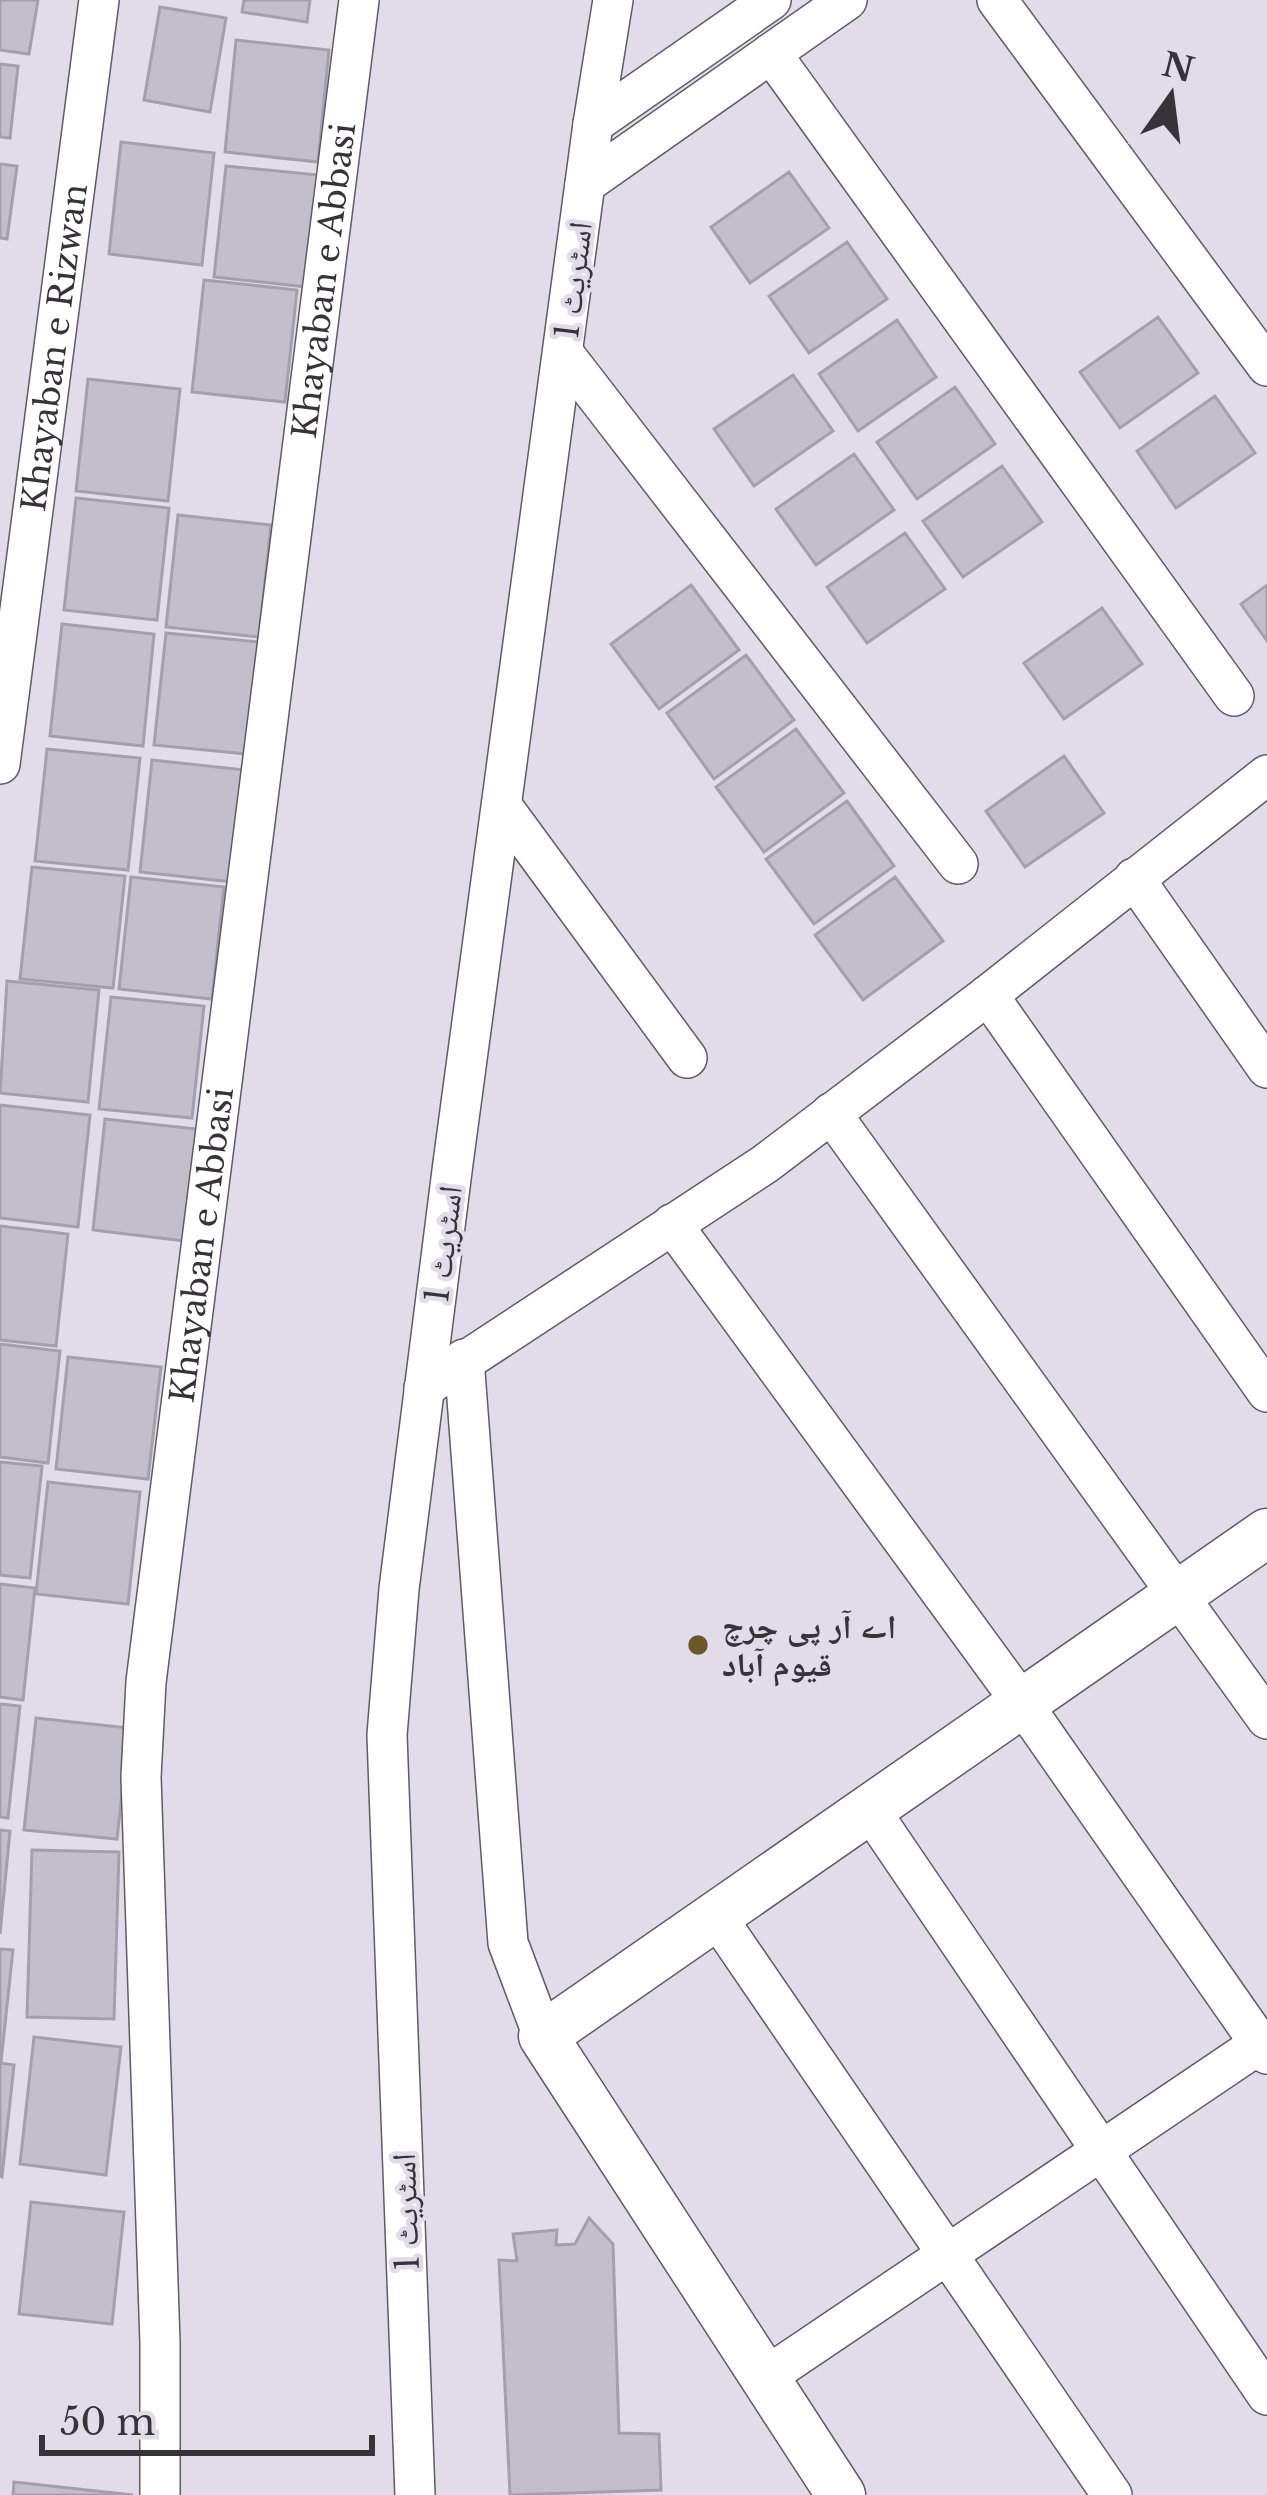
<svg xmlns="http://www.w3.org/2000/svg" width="1267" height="2495" font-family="'Libre Baskerville','Noto Naskh Arabic',serif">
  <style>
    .building { fill: #c3becc; stroke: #a49fac; stroke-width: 3 }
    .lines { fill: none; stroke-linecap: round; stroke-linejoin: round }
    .minor-casing { stroke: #605b67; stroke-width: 42 }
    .tertiary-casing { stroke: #605b67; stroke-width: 51 }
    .minor { stroke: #fff; stroke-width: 39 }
    .tertiary { stroke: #fff; stroke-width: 48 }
    .poi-dot { fill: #6b5827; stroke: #e2dcea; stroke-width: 4.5 }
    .labels { text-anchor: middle; stroke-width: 9; stroke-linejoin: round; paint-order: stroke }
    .street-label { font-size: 33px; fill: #363339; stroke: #e2dcea }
    .poi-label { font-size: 33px; font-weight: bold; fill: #363339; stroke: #e2dcea; text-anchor: start }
  </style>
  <rect width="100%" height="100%" fill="#e2dcea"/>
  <path class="building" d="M0,0h38l-9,54 -29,-4z
    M244,0h66l-3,22 -65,-10z
    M160,7l66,11 -16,94 -66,-12z
    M236,40l93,10 -11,112 -93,-10z
    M0,64l18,2 -8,72 -10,-1z
    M121,142l93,11 -12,112 -93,-11z
    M0,164l17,2 -10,73 -7,-1z
    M226,166l93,9 -12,112 -93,-10z
    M789,172l40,56 -79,55 -39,-56z
    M847,242l40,57 -78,54 -40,-57z
    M204,280l93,10 -12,112 -93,-10z
    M1158,317l40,56 -78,55 -40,-56z
    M897,320l39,57 -78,54 -39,-57z
    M793,375l40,56 -79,55 -40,-57z
    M88,379l92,10 -12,112 -92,-10z
    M955,387l40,57 -78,55 -40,-57z
    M1215,396l40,57 -79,55 -39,-57z
    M854,454l40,56 -78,55 -40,-56z
    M1002,466l40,56 -79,55 -40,-56z
    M76,498l93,10 -12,112 -93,-10z
    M178,515l93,10 -12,112 -93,-10z
    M905,533l40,56 -78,54 -40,-56z
    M691,585l48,65 -80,59 -48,-65z
    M1267,585v56l-26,-37z
    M1102,608l40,56 -78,55 -40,-56z
    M62,624l92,10 -11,112 -93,-10z
    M166,633l93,9 -12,112 -93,-9z
    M746,655l48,65 -80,59 -47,-66z
    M796,729l48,64 -80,59 -48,-65z
    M47,749l93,9 -12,112 -93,-9z
    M1064,756l40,57 -79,54 -39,-56z
    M152,760l93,10 -12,112 -93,-10z
    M847,801l47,65 -80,58 -48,-65z
    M32,867l93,9 -12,112 -93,-9z
    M131,877l93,10 -12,112 -93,-10z
    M895,877l48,64 -80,59 -48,-65z
    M7,981l92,9 -11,112 -88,-9z
    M111,997l93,9 -12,112 -93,-9z
    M0,1105l90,10 -12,112 -78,-9z
    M105,1119l92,10 -12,112 -92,-11z
    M0,1226l68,8 -12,112 -56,-6z
    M0,1344l60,7 -12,112 -48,-6z
    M68,1357l93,10 -13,112 -92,-10z
    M0,1462l42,4 -12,112 -30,-3z
    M48,1482l92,10 -12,112 -92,-10z
    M0,1584l35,4 -12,112 -23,-3z
    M0,1704l20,2 -12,112 -8,-1z
    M36,1718l93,10 -12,111 -93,-9z
    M0,1830l10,1 -10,103z
    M32,1850l87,2 -5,167 -87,-2z
    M0,1949l13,1 -12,112h-1z
    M34,2037l87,10 -15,128 -86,-11z
    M0,2063l14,2 -12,112 -2,-1z
    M31,2202l93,10 -12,112 -93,-10z
    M589,2218l24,26 6,189 40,1 2,56 -151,5 -11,-235 18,1 -4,-27 44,-4 -1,15 19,-1z
    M14,2482l119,13h-120z"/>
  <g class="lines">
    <defs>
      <g id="minor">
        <path d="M997,0l270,366"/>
        <path d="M771,53l463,643"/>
        <path d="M593,124l178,-124"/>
        <path d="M585,184l262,-184"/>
        <path d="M564,354l394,510"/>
        <path id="s1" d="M0,764l99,-764"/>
        <path d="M502,806l185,252"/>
        <path d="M1134,878l133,190"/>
        <path d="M988,995l279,397"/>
        <path d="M831,1113l436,606"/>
        <path d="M672,1224l350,479 245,351"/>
        <path d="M464,1359l44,584 35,93"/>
        <path d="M424,1388l341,-224 223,-169 279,-220"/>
        <path d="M870,1810l397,585"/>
        <path d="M716,1916l396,579"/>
        <path d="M764,2378l503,-339"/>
        <path id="s2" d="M160,2495v-152l-19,-566 5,-95 213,-1682"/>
        <path d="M415,2495l-28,-760 12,-146 54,-426 140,-1039 20,-124"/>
      </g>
      <path id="tertiary" d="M841,2495l-298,-459 724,-503"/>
    </defs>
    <use href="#minor" class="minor-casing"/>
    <use href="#tertiary" class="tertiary-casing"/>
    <use href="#minor" class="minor"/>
    <use href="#tertiary" class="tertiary"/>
  </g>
  <circle class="poi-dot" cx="698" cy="1645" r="12"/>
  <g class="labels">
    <g class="street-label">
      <text dy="12" stroke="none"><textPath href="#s2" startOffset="2226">Khayaban e Abbasi</textPath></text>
      <text transform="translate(573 280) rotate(-83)" y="12">اسٹریٹ 1</text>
      <text dy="12" stroke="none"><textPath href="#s1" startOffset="420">Khayaban e Rizwan</textPath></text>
      <text transform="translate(443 1244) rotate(-83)" y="12">اسٹریٹ 1</text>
      <text dy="12" stroke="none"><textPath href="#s2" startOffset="1254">Khayaban e Abbasi</textPath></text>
      <text transform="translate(405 2212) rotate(-92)" y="12">اسٹریٹ 1</text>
    </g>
    <g class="poi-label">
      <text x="722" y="1638">اے آر پی چرچ<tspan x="722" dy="38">قیوم آباد</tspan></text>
    </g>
  </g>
  <g transform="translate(1171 96) rotate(14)" stroke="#e2dcea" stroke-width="9" paint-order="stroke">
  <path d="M0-9L21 45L0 30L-21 45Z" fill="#363339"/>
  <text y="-18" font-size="33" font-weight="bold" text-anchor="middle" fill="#363339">N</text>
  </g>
  <path d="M42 2435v18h330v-18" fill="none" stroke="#363339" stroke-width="6"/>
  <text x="60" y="2435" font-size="36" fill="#363339" stroke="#e2dcea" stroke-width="9" paint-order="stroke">50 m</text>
</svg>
